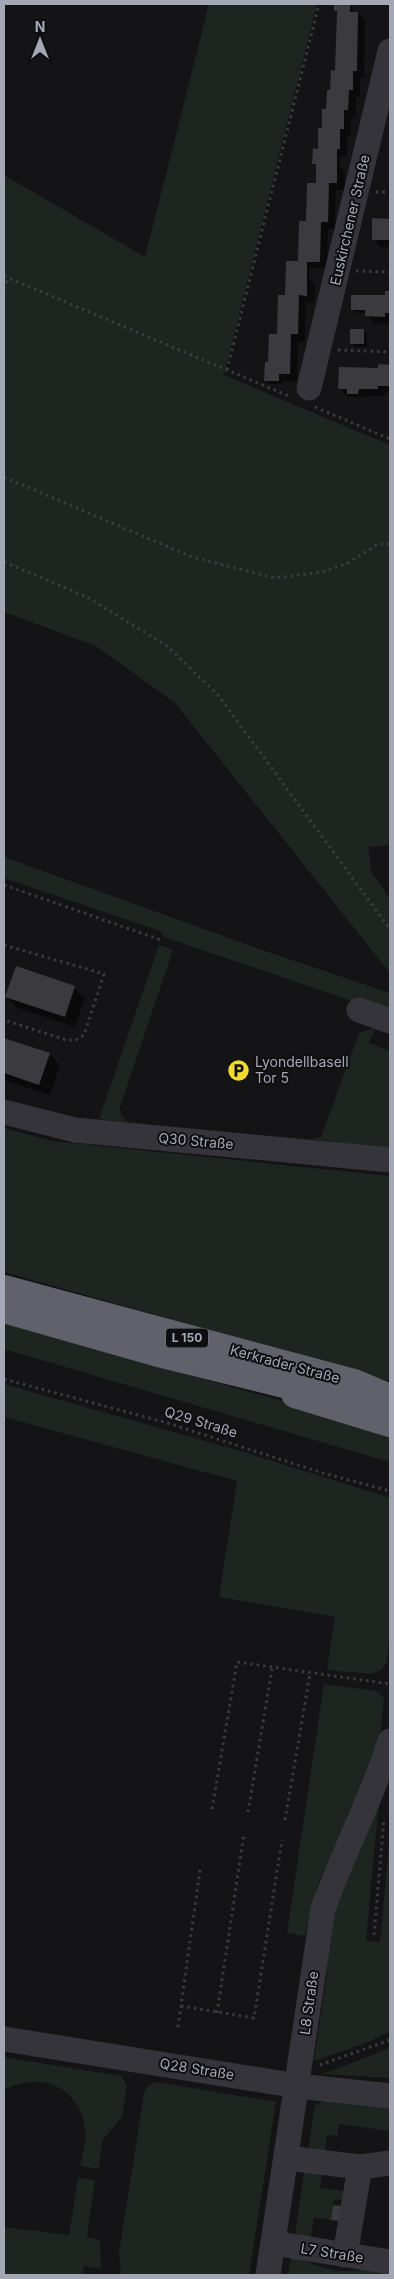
<svg xmlns="http://www.w3.org/2000/svg" width="394" height="2279" font-family="Inter,sans-serif">
  <style>
    .green { fill: #1e2520 }
    .shadow { fill: #0007 }
    .building { fill: #3b3b3f }
    .lines { fill: none; stroke-linecap: round; stroke-linejoin: round }
    .path { stroke: #3a3b41; stroke-width: 3; stroke-dasharray: 2.5 4; stroke-linecap: butt }
    .minor { stroke: #35343a; stroke-width: 25 }
    .highway { stroke: #61616b; stroke-width: 28 }
    .labels { text-anchor: middle; stroke-width: 4; stroke-linejoin: round; paint-order: stroke }
    .shield { fill: #0f0e10; stroke: #787984; stroke-width: 1 }
    .shield-label { font-size: 12px; font-weight: bold; fill: #a5a7b5 }
    .street-label { font-size: 14px; fill: #a5a7b5; stroke: #0f0e10 }
    .poi-label { font-size: 14px; fill: #a5a7b5; stroke: #0f0e10; text-anchor: start }
  </style>
  <rect width="100%" height="100%" fill="#141315"/>
  <path class="green" d="M209,4h108l-93,371 166,70v400l-22,2 4,26 18,26v74l-215,-270 -79,-57 -92,-34v-437l141,82z
    M4,857l264,95 122,41v21l-214,-73 -14,-5 1,-4 -159,-54z
    M159,945l14,5 -53,157 1,8 7,7 -29,-3z
    M376,1027l-7,16 21,8v97l-10,1 -69,-10 10,-2 38,-104z
    M4,1128l48,13 338,35v205l-386,-109z
    M4,1323l378,106 8,3v27l-4,2 -382,-112z
    M4,1384l240,68 146,46v131l-3,33 -6,8 -10,4 -44,-4 8,-53 -116,-20 18,-116 -233,-64z
    M324,1684l52,7 8,7 -4,38 -8,25 -54,123 -13,52 -18,-3z
    M379,1799l-13,142 14,1 10,-110v200l-27,12 -49,17 13,-89 -3,-14 17,-72z
    M390,2048v30l-67,-4z
    M4,2057l117,19 6,10 -5,31 -20,24 -3,28 -19,-3c2,-11 6,-24 5,-34 -3,-45 -44,-62 -81,-42z
    M156,2082l120,20 -27,173h-128l-2,-22 25,-160 4,-7z
    M326,2100l64,4v27l-51,-7 -2,12 -10,-1 -2,17 -17,-2 7,-45z
    M304,2172l18,2 -2,14 23,3 -1,9 -8,-1 -3,21 -17,-2 -3,19 -16,-2z
    M78,2178l17,2 -8,57 13,3 1,29 -17,-3 -2,9h-78v-48l65,8z
    M296,2256c15,8 33,15 50,15 15,0 29,-4 44,-2v6h-102l3,-17z"/>
  <path class="shadow" d="M350,5l3,4v4h5l7,8 -1,57h-4v19h-4v20h-5v19h-4v20h-7v11l5,5v18h-9l-1,39h-7l-1,40 -17,-1 -1,12 6,5 -1,18 -8,-1 -1,40h-7l-1,39h-15v3h-13l-4,-4 4,-17 18,-66 14,-34 16,-79v-17l-4,-4 6,-13 17,-78 2,-58 -3,-3z
    M373,219l17,1v27h-10l-7,-8z
    M387,293h3v31l-16,-1 -8,-10h-10l-4,-4 34,-13z
    M364,331l3,3v13h-12l-4,-4z
    M380,365l10,1v27h-5v3l-33,1 -5,-1 -7,-8 40,-19z
    M74,987l11,11 -10,29 -57,-19 -11,-11z
    M4,1039l45,15 11,11 -10,30 -46,-15z"/>
  <path class="building" d="M334,4h16v8h8l-1,59h-4v19h-4l-1,20h-4v19h-4v20h-3v34h-8l-1,39h-7l-1,40h-13v34l-8,-1 -1,39h-7l-1,40h-11v7h-15l1,-19h3l1,-28h8l1,-39h7l1,-34h12l1,-40h7l1,-38h9v-19h-4l1,-16 5,1v-21h4v-19h4l1,-19h3l1,-20 4,1 2,-60h-3z
    M372,218l18,1v21h-18z
    M385,291h5v22h-5v4l-20,-1v-6h-14v-15h34z
    M350,329h14v15h-14z
    M378,364l12,1v21h-12v3h-19l-1,5h-11v-5h-9l1,-22 39,1z
    M16,966l59,20 -10,31 -60,-20z
    M4,1038l46,15 -11,32 -35,-12z
    M333,2205l8,1 -2,15 -8,-1z"/>
  <g class="lines">
    <path class="path" d="M376,192h14
      M356,271l34,1
      M4,276l287,121
      M4,289l4,-11
      M338,350l52,2
      M227,370l92,-366
      M315,407l75,32
      M4,477l188,80 82,21 48,-6 26,-9 30,-19h12
      M4,562l83,35 80,49 51,49 172,234
      M4,885l157,55
      M4,945l100,29 -20,61 -8,5h-10l-62,-20
      M4,1379l160,43 159,51 67,18
      M212,1809l25,-147 153,22
      M248,1812l24,-143
      M285,1820l25,-146
      M374,1935l10,-117
      M181,2006l73,12 28,-178
      M217,2013l27,-179
      M178,2027l22,-157
      M320,2065l70,-25"/>
    <path class="minor" d="M309,388l81,-337
      M359,1010l31,11
      M4,1112l71,18 315,30
      M4,2039l294,47 92,10
      M287,2158l73,9 -15,88
      M360,2167l30,-4
      M273,2243l117,19
      M268,2275l55,-366c20,-57 49,-110 67,-168"/>
    <path class="highway" d="M4,1289l350,94 36,15
      M4,1309l158,45 154,38
      M295,1394l95,29"/>
  </g>
  <defs>
    <symbol id="parking-disc" viewBox="-11 -11 22 22"><circle r="9.5" fill="#f0da31" stroke="#0f0e10"/><path d="M-3.5-5.5H1a3.5 3.5 0 0 1 0 7H-1V5.5H-3.5ZM-1-3.4V-.6H.8a1.4 1.4 0 0 0 0-2.8Z" fill="#111"/></symbol>
  </defs>
  <g fill-rule="evenodd">
    <use href="#parking-disc" x="226" y="1058" width="25" height="25"/>
  </g>
  <g class="labels">
    <rect class="shield" x="166" y="1328.5" width="42" height="19" rx="4"/>
    <g class="shield-label">
      <text x="187" y="1342">L 150</text>
    </g>
    <g class="street-label">
      <text transform="translate(350 220) rotate(-77)" y="5">Euskirchener Straße</text>
      <text transform="translate(196 1141) rotate(5)" y="5">Q30 Straße</text>
      <text transform="translate(285 1364) rotate(15)" y="5">Kerkrader Straße</text>
      <text transform="translate(201 1422) rotate(17)" y="5">Q29 Straße</text>
      <text transform="translate(309 2003) rotate(-82)" y="5">L8 Straße</text>
      <text transform="translate(197 2069) rotate(9)" y="5">Q28 Straße</text>
      <text transform="translate(332 2253) rotate(9)" y="5">L7 Straße</text>
    </g>
    <g class="poi-label">
      <text x="255" y="1067">Lyondellbasell<tspan x="255" dy="16">Tor 5</tspan></text>
    </g>
  </g>
  <rect width="394" height="2279" fill="none" stroke="#a5a7b5" stroke-width="10"/>
  <g transform="translate(40 40)" stroke="#0f0e10" stroke-width="4" paint-order="stroke">
  <path d="M0-4L9 19L0 12L-9 19Z" fill="#a5a7b5"/>
  <text y="-8" font-size="14" font-weight="bold" text-anchor="middle" fill="#a5a7b5">N</text>
  </g>
</svg>
